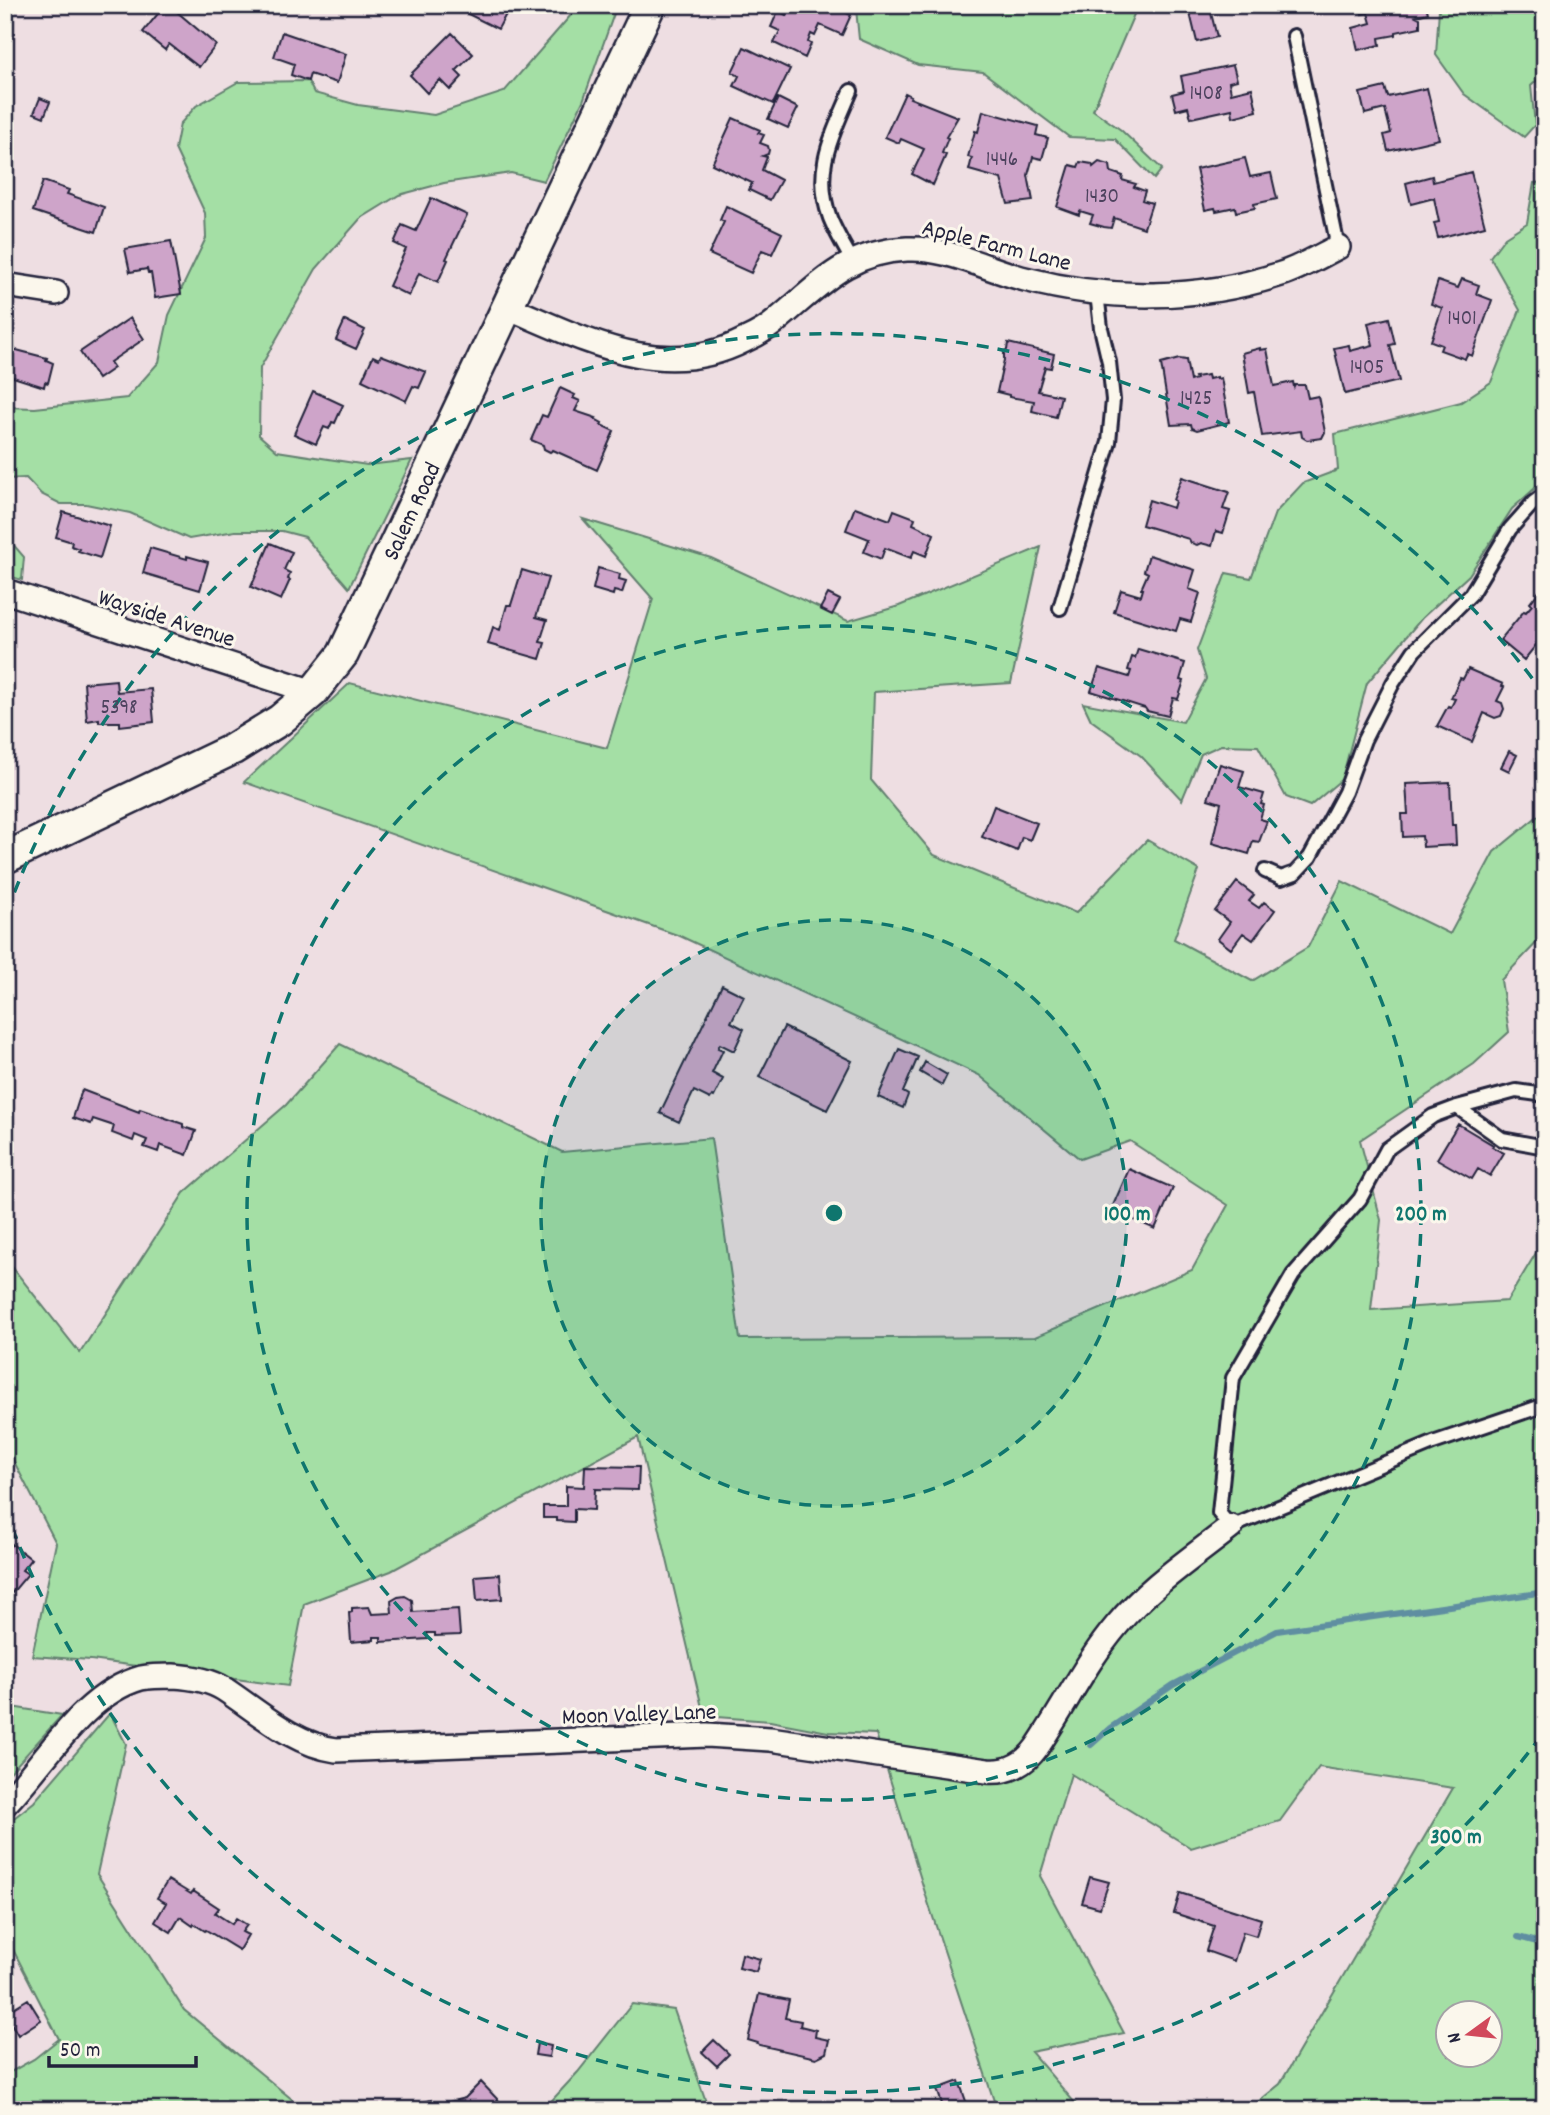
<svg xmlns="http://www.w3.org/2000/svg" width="1550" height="2115" font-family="Dekko,sans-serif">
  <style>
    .green { fill: #a4dfa5; stroke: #638070; stroke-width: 2; fill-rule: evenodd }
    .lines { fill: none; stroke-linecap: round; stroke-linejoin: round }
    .stream { stroke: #5f8ea1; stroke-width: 6 }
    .building { fill: #cea4c9; stroke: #22223b; stroke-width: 2 }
    .service-casing { stroke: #22223b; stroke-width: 18 }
    .minor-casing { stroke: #22223b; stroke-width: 28 }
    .tertiary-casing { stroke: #22223b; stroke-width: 35 }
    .service { stroke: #fbf7ec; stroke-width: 12 }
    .minor { stroke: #fbf7ec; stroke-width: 23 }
    .tertiary { stroke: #fbf7ec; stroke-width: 30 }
    .ring { fill: none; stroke: #0f766e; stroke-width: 3.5; stroke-dasharray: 12 9 }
    .labels { text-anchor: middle; stroke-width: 6; stroke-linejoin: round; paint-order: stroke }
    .number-label { font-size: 21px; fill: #4d425e }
    .street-label { font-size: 24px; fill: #22223b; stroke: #fbf7ec }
    .centre { fill: #0f766e; stroke: #fbf7ec; stroke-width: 3.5 }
    .ring-label { font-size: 21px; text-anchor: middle; font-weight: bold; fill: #0f766e; stroke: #fbf7ec; stroke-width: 6; stroke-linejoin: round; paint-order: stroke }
  </style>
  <rect width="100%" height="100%" fill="#eedee2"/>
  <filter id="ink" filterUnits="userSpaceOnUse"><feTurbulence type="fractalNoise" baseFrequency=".0143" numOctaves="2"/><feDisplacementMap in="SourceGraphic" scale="14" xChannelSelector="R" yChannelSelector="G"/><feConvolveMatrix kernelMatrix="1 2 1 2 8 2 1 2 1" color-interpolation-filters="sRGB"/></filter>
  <g filter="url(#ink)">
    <path class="green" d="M572,5h45l-34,96 -39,80 -33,-8 -67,10 -45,12 -39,24 -44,50 -56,99 -1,67 18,16 90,14 45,-5 -63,128 -44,-51 -23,-6h-47l-46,8 -59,-26 -44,-9h-25l-20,-10 -15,-16 -21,1v-72l30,1 92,-10 32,-36 10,-47 37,-77 -1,-25 -30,-64 5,-25 16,-18 42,-24 70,-1 6,12 44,12 76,10 70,-23 67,-77z
      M842,5h296l-45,105 28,20 41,39 -8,10 -39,-40 -46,-2 -86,-65 -65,-7 -59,-26 -3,-30z
      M1436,5h109v68l-14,13 4,39 -11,12 -60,-43 -28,-39 3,-46z
      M1545,182v297l-33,30 -43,66 -47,43 -55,65 -25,96 -32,27 -24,-9 -28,-51 -37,-1 -20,9 -19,46 -41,-44 -50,-36 -8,-17 100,19 23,-43 -9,-29 29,-77 25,5 24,-65 28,-30 35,-13 -3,-36 126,-32 30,-20 29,-72 -30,-53 15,-20 22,-14 7,-40z
      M583,519l128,39 137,63 51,-15 142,-59 -30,136 -137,9 -3,88 63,75 142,58 71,-73 52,30 -25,69 78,42 56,-34 34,-66 108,53 44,-82 51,-42v124l-44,46 8,52 -35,32 -114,76 21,80 -10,90 136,-9 38,-63v872h-297l32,-26 173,-296 -134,-21 -39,54 -89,27 -120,-74 -31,102 84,157 -93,19 50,58h-84l-70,-211 -51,-165 -48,-2 -58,-11 -66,-5 -66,-279 -247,134 -87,33 -16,82 -197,-26 -59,-4 24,-113 -49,-95 -2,1v-191l75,95 104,-160 102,-88 54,-61 222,108 149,-14 29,201 295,-2 157,-67 36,-65 -98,-64 -50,18 -101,-84 -299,-139 -436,-154 106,-99 257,65 46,-149zM1448,2014h42v42h-42z
      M5,535l19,22 -2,23 -17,-5z
      M5,1706l57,9 -57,63z
      M110,1713l16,31 -29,130 87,136 121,100h-300v-35l29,-16 25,-20 -54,-105v-109l29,-23z
      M632,2004l42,6 35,100h-166l35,-38z"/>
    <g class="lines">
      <path class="stream" d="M1091,1745l19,-17 63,-43 104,-54 268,-39
        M1518,1937l27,7"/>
    </g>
    <path class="building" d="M165,5h4l47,40 -17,22 -30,-23 -4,6 -22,-18z
      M473,5h38l-13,24 -30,-15z
      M787,5h43l21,10 -9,20 -22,-10 -5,11 -4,-2 -3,8 3,2 -6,14 -31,-15 6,-12 -9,-4 7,-16 8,4 -1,-5z
      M1195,5h14l8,32 -20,5 -8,-33 7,-2z
      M1360,5h66l2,8 -12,3 4,2v9l-24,5v3l-17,3 1,7 -22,5 -5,-22 18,-5 -3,-10 -6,1z
      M282,32l64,22 -9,29 -27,-9 -2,7 -17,-6 3,-11 -20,-7z
      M452,33l21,21 -17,17 6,6 -12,13 -10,-10 -13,13 -17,-18z
      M744,47l46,22 -17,35 -39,-18 5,-10 -7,-4z
      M1233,65l4,15 -8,2 2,11 21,-5 5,23 -24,6 -1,-8 -41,9 -3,-11 -12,3 -4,-16 12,-3 -3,-15z
      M1385,87l3,10 39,-9 12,51 -51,12 -4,-16 7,-2 -6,-24 -20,5 -5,-21z
      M905,93l6,3 -1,2 48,19 -12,20 2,1 -6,15 4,2 -13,30 -21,-11 12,-25 -23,-10 -2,4 -14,-6z
      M40,98l10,4 -6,15 -10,-4z
      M778,98l20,10 -10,20 -20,-9z
      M983,111l55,15 -2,9 12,3 -6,21 -9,-2 -5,18 5,26 -25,3 -7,-25 -32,-9 3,-12 -4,-1 7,-26 3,1z
      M733,118l27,12 -2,3 6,2 -4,8 8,3 1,4 -1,4 -5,2 4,1 -5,13 19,10 -11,20 -21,-10 3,-7 -40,-19z
      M1245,158l5,19 21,-4 6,26 -23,5 1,4 -19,4 -1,-5 -19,4 -1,-3 -10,2 -9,-41z
      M1080,162l12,2 1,3 6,-5 11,3 1,7 12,4 -1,4 14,4 -2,3 11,4 -3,9 10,3 -8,25 -30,-10 -3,10 -7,-1 -14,-4 3,-8 -13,-4 -1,4 -22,-8 13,-42 8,2z
      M1471,172l14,54 -47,12 -4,-15 5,-1 -5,-24 -23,6 -5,-21 26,-7 1,6z
      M43,181l26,9 -2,4 37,13 -8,25 -63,-21z
      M431,198l36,17 -21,44 2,1 -10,22 -19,-9 -10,23 -20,-10 17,-37 -12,-6 8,-18 14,6z
      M726,206l56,27 -10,21 -10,-4 -11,23 -42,-19 15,-32 -4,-2z
      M171,241l10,53 -26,4 -4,-25h-3l-1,-4 -17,3 -5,-23z
      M1462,279l17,6 -3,9 16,6 -20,56 -5,-2 -2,5 -25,-9 2,-5 -11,-4 11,-33 -11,-4 7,-23 20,7z
      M130,318l14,21 -34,23 4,6 -16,11 -18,-27z
      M1389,318l6,26 -5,1 9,36 -54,13 -11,-46 15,-3 1,6 23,-6 -5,-22z
      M345,320l20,10 -9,19 -20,-9z
      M1008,343l46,11 -3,14 -6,-1 -7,24 23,5 -5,21 -24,-6 2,-10 -25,-4v-2l-12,-3 7,-32v-9l3,-1z
      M5,347l42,11 -1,2 7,3 -5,20 -3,-1 -1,5 -37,-12 -2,5z
      M1260,348v2l7,-1 7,37 19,-4 1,5 1,-2h10l3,13 10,-2 7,36 -3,6 -15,2 -5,-3 -1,-6 -39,5 -8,-44 -5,1 -7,-40z
      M381,355l45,17 -7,16 -6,-2 -7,15 -44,-21 11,-24 6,3z
      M1179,359l7,1 4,21 6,-2 -1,-2 13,-2 1,4 8,-2v2l4,-1 8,44 -32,8 -5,-2 -1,-4 -20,1 -10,-61z
      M560,388l15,7 -2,3 7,3 -5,10 21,7 -1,1 7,4 -1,2 13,6 -17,39 -44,-20 -3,2 -6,-3 -1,-4 -12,-5 11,-25 5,2z
      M313,391l30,14 -8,18 -3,-1 -3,7 -5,-2 -8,17 -22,-10z
      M1182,477l47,15 -6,17 7,2 -7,22 -7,-2 -4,15 -11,-3 -4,2 -6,-2 -2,-4 -47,-14 7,-25 24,8 2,-7 -2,-1z
      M855,507l35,13 4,-10 21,8 -2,6 21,10 -8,22 -12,-5 -3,7 -26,-10 -4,11 -17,-7 5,-13 -23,-9z
      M63,512l47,14 -10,32 -22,-7 1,-2 -8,-3 1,-4 -16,-5z
      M270,543l22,9 -8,18 6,3 -2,6 2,1 -9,20 -30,-13z
      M150,548l37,11v-3l21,6 -8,28 -57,-17z
      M1149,555l46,15 -6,19 11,4 -9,29 -11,-3 -4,12 -62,-19 7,-22 20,6 2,-7h-2l7,-16 -4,-2z
      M598,568l22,6 -1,5 7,2 -4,12 -8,-2 -1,4 -20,-6z
      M522,570l26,8 -12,39 11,3 -7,22 5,1 -5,16 -52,-15 5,-17 7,3 7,-25h4z
      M1544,585l1,49 -21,26 -24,-20 24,-29 2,1 6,-7 -2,-2z
      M828,594l12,6 -8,15 -12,-6z
      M1138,649l47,14 -5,17 4,1 -6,18 -5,-1 -5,18 -21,-5 -2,-3 -54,-17 8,-23 30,9 2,-6 -3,-1 4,-13 3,1z
      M1468,669l35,15 -1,2 2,1 -7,14 5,2 2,6 -3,7 -6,2 -11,-5 -12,29 -35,-16 11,-20 3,1 4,-8 -4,-1 9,-20 3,1z
      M116,680l1,12 34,-3 3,33 -34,4v-4h-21v-3l-12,2 -3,-38z
      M1509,751l8,4 -8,16 -8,-4z
      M1220,764l24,7 -5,16 25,7 -3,10 3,1 -4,14 7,2 -8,21 -6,-1 -4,13 -37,-11 9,-40 -13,-4z
      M1450,782l2,43h3l1,20 -33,2 -1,-11 -19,1 -1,-23h6l-2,-30z
      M994,806l43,17 -7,17 -8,-3 -5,14 -35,-14z
      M1237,882l17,13 -5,6 10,7 5,-6 11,8 -22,30 -10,-7 -12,16 -13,-10 12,-17 -15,-11z
      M722,985l22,11 -13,26 13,7 -10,22 -14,-7 -2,4 5,2 -11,23 11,6 -9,18 -2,-1 -2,3 -16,-8 -15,31 -19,-9z
      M784,1027l68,34 -25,49 -68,-33z
      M899,1049l19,8 -15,35 5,3 -5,13 -25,-11z
      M925,1062l22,13 -5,10 -22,-13z
      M82,1090l57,22 1,-3 43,15v3l13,4 -9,24 -27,-10 -2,7 -14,-5 3,-7 -12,-5 -2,6 -21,-8 2,-7 -21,-7 -2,5 -18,-6z
      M1458,1124l35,21 -1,2 12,6 -14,23 -12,-7 -6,10 -35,-20z
      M1129,1169l44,19 -18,41 -44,-19z
      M585,1466l54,1 -1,23 -43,-1 -1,21 -20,-1v13l-17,-1v-3h-14v-12h23v-20l18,1z
      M12,1544l19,15 -9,11 6,4 -16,19 -7,-5v-35z
      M500,1574l2,25 -25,2 -2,-25z
      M405,1596l7,4 1,12 45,-3 2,26 -25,1v-3h-8l1,6 -47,3v-5h-7v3l-23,2 -2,-29 3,-1v-4l17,-1 3,7 20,-1 -1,-12 7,-4z
      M1090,1877l19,5 -9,26 -18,-5z
      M168,1880l23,14 2,-3 26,17 -4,5 17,11 4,-6 11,7 -5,7 6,3 -9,15 -33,-20 -1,1 -11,-7 -1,2 -13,-9 -9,15 -16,-10 11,-19 -9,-5z
      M1180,1893l81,26 -5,17 -13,-4 -9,29 -28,-10 8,-25 -40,-13z
      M742,1954l18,5 -4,13 -17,-4z
      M759,1994l30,6 -4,18 16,3 -1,5 16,4 -1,7 14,3 -3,13 -10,5 -57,-13 -1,-2 -10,-3z
      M28,1999l13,21 -23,15 -13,-22z
      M714,2040l15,14 -12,12 -15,-14z
      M537,2043l14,3 -2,11 -14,-2z
      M959,2081l10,29h-25l-7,-21z
      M481,2082l19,20 -8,8h-87l-1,-2 27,-8 2,6 32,-8z"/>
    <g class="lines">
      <defs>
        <path id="service" d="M1294,36l44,211
          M851,91c-18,43 -39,79 -21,127 6,15 15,30 23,44
          M1060,608l49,-166 4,-42 -4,-38 -8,-34 -4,-35
          M1265,871l16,7 14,-5 15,-16 35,-65 19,-52 29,-57 21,-32 57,-57 39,-65 24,-27 11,-8
          M1545,1095l-29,-4 -59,16 -24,9 -46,33 -27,50 -67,76 -60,103 -14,135 12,14 202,-84 112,-38
          M1457,1107l45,32 43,8"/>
        <path id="minor" d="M5,285l51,8
          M507,307c77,32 155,76 238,33 11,-5 22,-11 31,-19 44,-36 70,-69 131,-72 40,-2 79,20 118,30 84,22 173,22 256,-5 19,-6 39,-18 57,-27
          M5,591l308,101
          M5,1804c40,-41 78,-110 136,-126 10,-2 21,-2 32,-2 17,1 37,4 51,13 35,23 69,55 112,61l371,-15 63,4 217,32c21,2 38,-7 50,-24 28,-41 48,-84 80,-122 32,-39 75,-67 114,-98"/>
        <g id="tertiary">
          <path id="s1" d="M5,858l228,-109 47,-29 33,-28 30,-38 307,-649"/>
        </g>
      </defs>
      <use href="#service" class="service-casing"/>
      <use href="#minor" class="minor-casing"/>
      <use href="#tertiary" class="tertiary-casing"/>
      <use href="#service" class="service"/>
      <use href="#minor" class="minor"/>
      <use href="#tertiary" class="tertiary"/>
    </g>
  </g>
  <circle cx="834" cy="1213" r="293" fill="#0f766e" fill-opacity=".12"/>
  <g class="ring">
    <circle cx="834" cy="1213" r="293"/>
    <circle cx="834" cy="1213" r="587"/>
    <path d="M1541 1736A880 880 0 0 1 7 1514M7 912A880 880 0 0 1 1541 690"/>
  </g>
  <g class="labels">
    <g class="number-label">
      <text x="1206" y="99">1408</text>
      <text x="1002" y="165">1446</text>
      <text x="1102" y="202">1430</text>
      <text x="1462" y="324">1401</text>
      <text x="1367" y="373">1405</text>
      <text x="1196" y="404">1425</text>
      <text x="119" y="713">5398</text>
    </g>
    <g class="street-label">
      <text transform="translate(997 244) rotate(14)" y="8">Apple Farm Lane</text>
      <text dy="8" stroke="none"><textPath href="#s1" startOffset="558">Salem Road</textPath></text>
      <text transform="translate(167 617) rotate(18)" y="8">Wayside Avenue</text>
      <text transform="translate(639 1713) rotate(-2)" y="8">Moon Valley Lane</text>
    </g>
  </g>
  <circle cx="834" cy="1213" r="10" class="centre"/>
  <g class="ring-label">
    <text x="1127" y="1220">100 m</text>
    <text x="1421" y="1220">200 m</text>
    <text x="1456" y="1843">300 m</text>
  </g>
  <rect width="1550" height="2115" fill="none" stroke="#fbf7ec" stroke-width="28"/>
  <rect x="14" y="14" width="1522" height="2087" fill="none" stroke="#22223b" stroke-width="2.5" filter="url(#ink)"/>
  <g transform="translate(1469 2034) rotate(255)"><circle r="33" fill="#fbf7ec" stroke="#a4a2a5" stroke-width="2"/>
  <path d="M0-5L12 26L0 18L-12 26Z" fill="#d1495b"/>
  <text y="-10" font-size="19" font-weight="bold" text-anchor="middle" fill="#22223b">N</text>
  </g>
  <path d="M49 2056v10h147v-10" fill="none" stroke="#22223b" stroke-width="3.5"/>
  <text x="60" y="2056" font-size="21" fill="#22223b" stroke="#fbf7ec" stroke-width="5" paint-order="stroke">50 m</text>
</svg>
